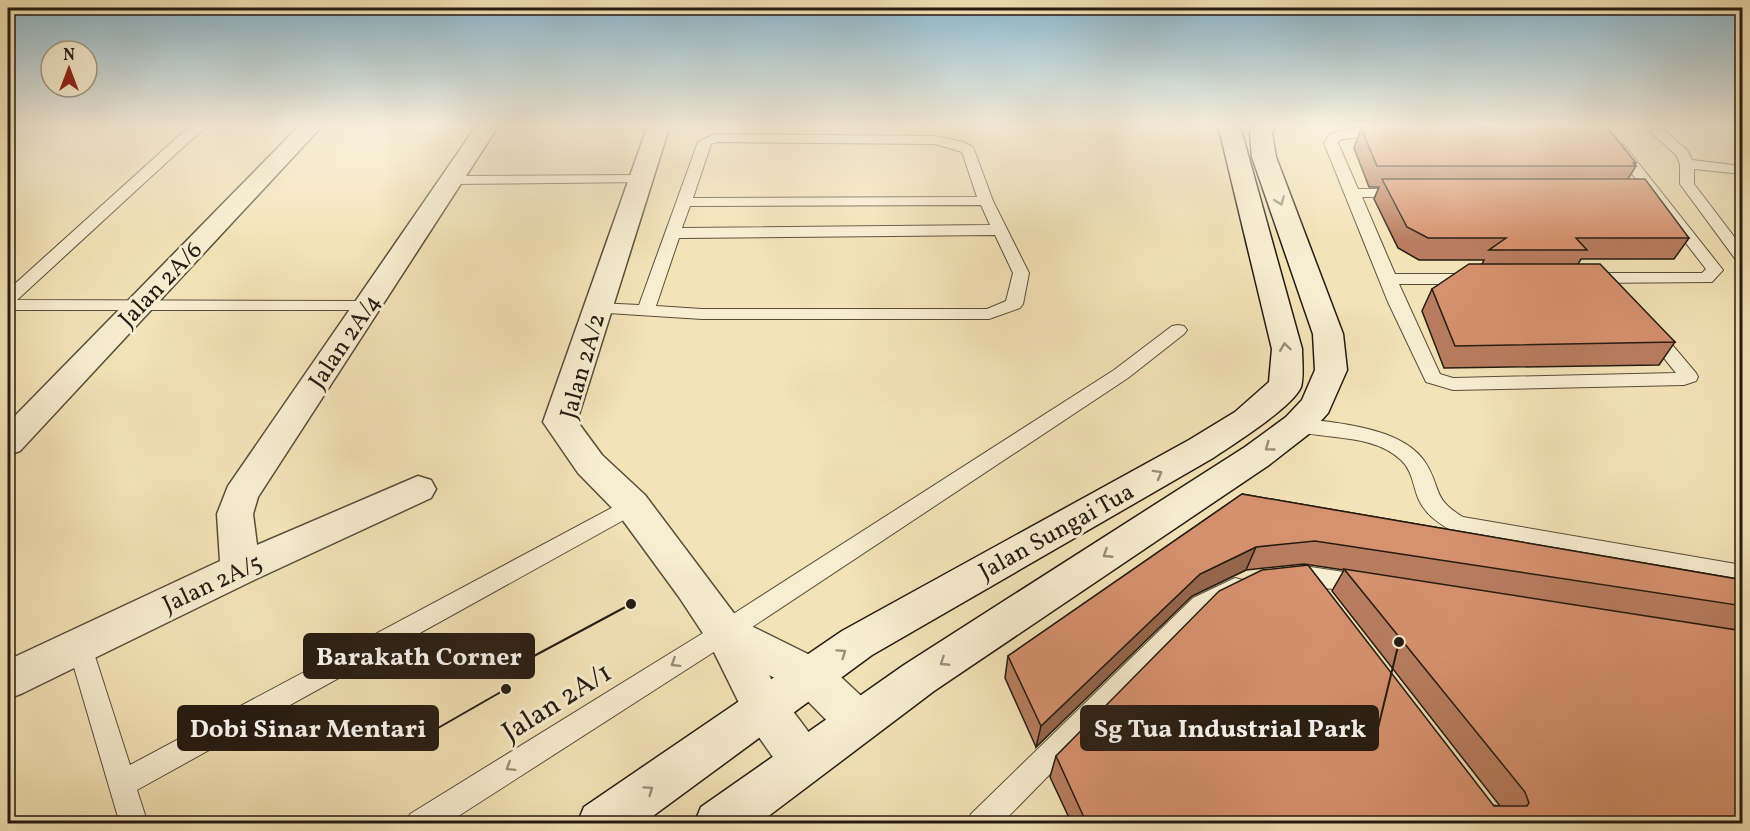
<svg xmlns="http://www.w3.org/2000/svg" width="1750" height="831" font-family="Vollkorn,serif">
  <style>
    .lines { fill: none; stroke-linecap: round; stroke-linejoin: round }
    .service-casing { stroke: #584d3b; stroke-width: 2 }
    .minor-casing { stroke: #584d3b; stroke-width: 3 }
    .secondary-casing { stroke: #241b12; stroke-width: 3 }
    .service { fill: #f7edd0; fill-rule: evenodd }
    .minor { fill: #f7edd0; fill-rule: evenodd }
    .secondary { fill: #f7edd0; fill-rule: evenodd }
    .wall { fill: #b87d5f; stroke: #241b12; stroke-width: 1.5 }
    .shaded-wall { fill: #96664d; stroke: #241b12; stroke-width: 1.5 }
    .building { fill: #d6916e; stroke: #241b12; stroke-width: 1.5 }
    .oneway { stroke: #988e7a }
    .labels { text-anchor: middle; stroke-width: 6; stroke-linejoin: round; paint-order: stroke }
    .street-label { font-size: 24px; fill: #241b12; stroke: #f7edd0 }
    .near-street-label { font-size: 28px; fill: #241b12; stroke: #f7edd0 }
    .leader { fill: none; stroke: #241b12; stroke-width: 2 }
    .callout-dot { fill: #241b12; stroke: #f7edd0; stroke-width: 2 }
    .callout { fill: #241b12; stroke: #241b12; stroke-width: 2 }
    .callout-label { font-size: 26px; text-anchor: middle; font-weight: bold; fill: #fff }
  </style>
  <rect width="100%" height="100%" fill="#f3e3b7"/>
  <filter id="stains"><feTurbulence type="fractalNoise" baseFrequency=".00333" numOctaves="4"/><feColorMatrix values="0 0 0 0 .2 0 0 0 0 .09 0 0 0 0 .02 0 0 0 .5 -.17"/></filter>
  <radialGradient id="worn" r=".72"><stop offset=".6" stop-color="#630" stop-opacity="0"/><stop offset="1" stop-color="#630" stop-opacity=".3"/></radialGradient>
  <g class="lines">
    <defs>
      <path id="service" d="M195,125h16l-19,14 -175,161 350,1 6,1 3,4 -3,4h-365v-20l174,-157z
        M1643,125h15l29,25 5,10 50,6v8l-48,-5v15l48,63v15l-6,-2 -56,-76v-20l-4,-9z
        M1354,128h31l7,4c-8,6 -39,4 -52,8l-2,3 20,46h46l7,4 -7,4h-42l33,77h79l8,5 -8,5h-75l41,90 13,4 223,-5 -33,-41 3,-4h12l38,45 2,4 -2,4 -12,4 -231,5 -27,-8 -38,-80 -64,-159 6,-9z
        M715,134l220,2 28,6 10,5 20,54 36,72 -6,31 -3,4 -31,11h-287l-110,-7 -3,-4 3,-4 6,-1 41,2 59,-163zM717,142l218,2 27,8 15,45 -284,1 18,-54zM981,205l9,20 -308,3 8,-22zM995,235l18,38 -7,28 -19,8h-285l-46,-3 23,-68z
        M1619,144l5,1 99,125 -11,12 -125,1 -8,-5 8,-5h115l4,-4 -94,-121z
        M641,175l5,1 2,3 -2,3 -196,2 -7,-4 7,-4z
        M1178,325l6,1 3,4 -3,4 -56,44 -394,261 -288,185h-40l4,-10 306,-189 398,-255 58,-44z
        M1298,418c38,5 104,9 127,44 17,26 6,36 38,55l279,48v18l-292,-53c-14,-9 -25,-16 -32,-32 -5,-13 -6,-28 -17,-38 -29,-27 -75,-20 -110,-30l-3,-5 3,-5z
        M632,497l8,2 3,6 -3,6 -503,279 11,34h-28l-52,-177 3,-7 9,-4 9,4 3,7 38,118z
        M1304,566l60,9 8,2 4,7 -4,7 -8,2 -79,-10 -3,-7 3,-7z
        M1235,578l8,2 4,7 -4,7 -34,18 -208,212h-34l4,-10 222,-216z"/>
      <path id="minor" d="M300,125h23l-303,326 -12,4v-32z
        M477,125h22l-241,372 -5,17 4,31 161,-69 13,4 5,9 -5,9 -177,82 -231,113 -15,6v-39l212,-99 -3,-47 11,-28z
        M648,125h22l-93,296 25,34 43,40 94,125 87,43 48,45 6,14 -6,14 -16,6 -16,-6 -46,-47 -27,-14c16,31 43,55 57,87l-7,15 -16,7 -16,-7 -38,-54 -39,-79 -31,-47 -60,-82 -41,-42 -35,-51z"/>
      <path id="secondary" d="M1215,125h22l5,8 60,216c0,11 2,27 -1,38 -8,20 -69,58 -88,71l-341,197 -230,169h-65l7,-17 258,-176 347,-191 46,-28 34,-30 3,-33 -52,-216z
        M1253,125h22l-3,8 4,24 67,177 4,36 -19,43 -18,20 -41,32 -335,226 -176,133h-64l7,-17 203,-142 341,-218 41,-30 16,-17 13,-30 -2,-36 -61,-177 -2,-24z"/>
    </defs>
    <use href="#service" class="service-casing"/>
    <use href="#minor" class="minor-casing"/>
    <use href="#secondary" class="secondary-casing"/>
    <use href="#service" class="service"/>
    <use href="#minor" class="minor"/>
    <use href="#secondary" class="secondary"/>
  </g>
  <path class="wall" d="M1361,128l275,35 -1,2 1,1 -8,13 61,59 -15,21h-93l-3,5 97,78 -16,23 -215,3 -22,-57 10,-22 50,-25 2,-4h-65l-21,-12 -24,-49 5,-12h-10l-15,-39z
    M1242,494l501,86v244h-671l-22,-47 6,-21 444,50 -168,-215 12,-21 -40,-6 -58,6 -54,26 -156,151 -31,-69 3,-22z"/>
  <path class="shaded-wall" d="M1256,547l-10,23 -54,26 -156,151 5,-21 159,-152z"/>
  <path class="building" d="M1368,125h232l8,3 28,35h-3l3,3h-259l-16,-38z
    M1382,179h263l44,59h-113l11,12h-98l17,-12h-78l-21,-11z
    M1469,264h131l75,78 -220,4 -23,-57z
    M1242,494l501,86v26l-428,-65 -59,6 -56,27 -159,152 -33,-70z
    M1308,565l186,241h33l2,-3 -4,-11 -181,-223 399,62v193h-656l-31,-68 163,-165 43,-21z"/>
  <defs><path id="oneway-chevron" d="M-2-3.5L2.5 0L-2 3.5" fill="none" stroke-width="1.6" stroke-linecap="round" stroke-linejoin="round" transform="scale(1.5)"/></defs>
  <g class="oneway">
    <use href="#oneway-chevron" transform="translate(1280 201) rotate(70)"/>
    <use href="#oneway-chevron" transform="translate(1285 347) rotate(-98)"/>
    <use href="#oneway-chevron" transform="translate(1269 447) rotate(144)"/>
    <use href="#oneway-chevron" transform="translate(1158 474) rotate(-29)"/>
    <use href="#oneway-chevron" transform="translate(1107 554) rotate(147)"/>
    <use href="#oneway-chevron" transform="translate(842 653) rotate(-35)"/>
    <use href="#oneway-chevron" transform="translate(944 662) rotate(147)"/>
    <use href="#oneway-chevron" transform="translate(675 663) rotate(148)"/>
    <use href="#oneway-chevron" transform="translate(510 767) rotate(148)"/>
    <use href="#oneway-chevron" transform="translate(649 790) rotate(-35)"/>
  </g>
  <linearGradient id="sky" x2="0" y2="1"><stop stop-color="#8ab8cf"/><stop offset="0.52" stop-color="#faf2df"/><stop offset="1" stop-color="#faf2df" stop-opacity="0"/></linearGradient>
  <rect width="1750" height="241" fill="url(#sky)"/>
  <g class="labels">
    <g class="street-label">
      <text transform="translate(160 284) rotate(-46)" y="8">Jalan 2A/6</text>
      <text transform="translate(344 341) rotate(-56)" y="8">Jalan 2A/4</text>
      <text transform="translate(582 366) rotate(-74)" y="8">Jalan 2A/2</text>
      <text transform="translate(1056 531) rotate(-29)" y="8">Jalan Sungai Tua</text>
      <text transform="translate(212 583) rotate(-25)" y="8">Jalan 2A/5</text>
    </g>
    <g class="near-street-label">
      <text transform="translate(556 701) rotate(-32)" y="10">Jalan 2A/1</text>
    </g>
  </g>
  <path class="leader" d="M631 604L534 656M1399 642L1378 728M506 689L438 728"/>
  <g class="callout-dot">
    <circle cx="631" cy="604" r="6"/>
    <circle cx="1399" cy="642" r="6"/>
    <circle cx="506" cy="689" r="6"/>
  </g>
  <g class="callout">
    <rect x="304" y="634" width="230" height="44" rx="6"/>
    <rect x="1081" y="706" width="297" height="44" rx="6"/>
    <rect x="178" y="706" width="260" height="44" rx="6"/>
  </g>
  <g class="callout-label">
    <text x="419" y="665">Barakath Corner</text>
    <text x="1230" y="737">Sg Tua Industrial Park</text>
    <text x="308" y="737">Dobi Sinar Mentari</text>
  </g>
  <rect width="1750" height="831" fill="none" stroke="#f3e3b7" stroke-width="30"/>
  <rect x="9" y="9" width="1732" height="813" fill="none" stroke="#241b12" stroke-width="3"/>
  <rect x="15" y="15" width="1720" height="801" fill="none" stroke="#241b12" stroke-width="1.5"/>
  <g transform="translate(69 69)"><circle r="28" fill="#f7edd0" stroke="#a39984" stroke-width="1.5"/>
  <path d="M0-4.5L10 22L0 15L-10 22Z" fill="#8f2418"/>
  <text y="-9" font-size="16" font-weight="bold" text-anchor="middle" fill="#241b12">N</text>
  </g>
  <rect width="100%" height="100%" filter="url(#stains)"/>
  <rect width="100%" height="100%" fill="url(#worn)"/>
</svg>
